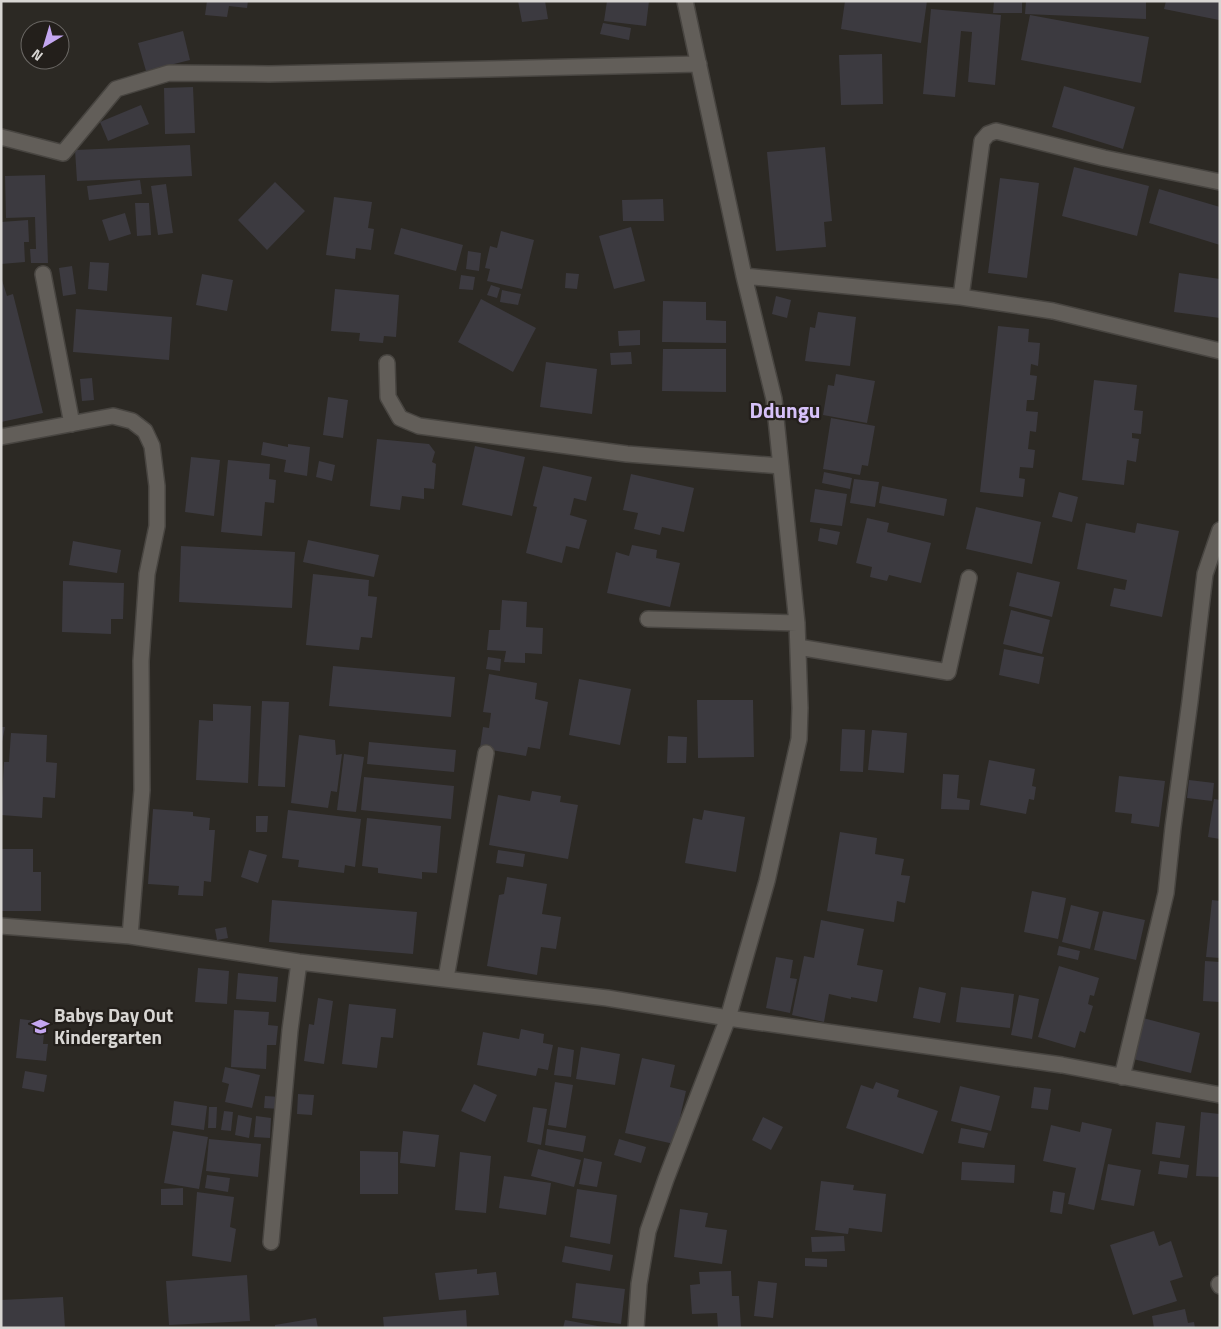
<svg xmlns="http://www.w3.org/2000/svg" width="1221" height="1329" font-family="'Titillium Web',sans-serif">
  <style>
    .building { fill: #3c3a40 }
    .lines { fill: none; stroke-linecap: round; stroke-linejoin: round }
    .minor-casing { stroke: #484541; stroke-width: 18 }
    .minor { stroke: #625e59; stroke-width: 15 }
    .labels { text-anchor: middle; stroke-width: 4.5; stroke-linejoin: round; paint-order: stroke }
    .poi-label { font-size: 19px; font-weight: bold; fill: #d8d6d3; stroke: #231f1b; text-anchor: start }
    .quarter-label { font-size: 21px; font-weight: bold; fill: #d6c1f9; stroke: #231f1b }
  </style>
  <rect width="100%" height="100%" fill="#2c2924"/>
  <path class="building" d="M207,1h41l-1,7 -18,-2 -2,11 -22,-2z
    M518,1h27l3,18 -26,3z
    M607,1h42l-3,25 -42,-5z
    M845,1h82l-6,42 -80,-14z
    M994,1h28v12h-29z
    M1026,1h120v18l-121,-5z
    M1166,1h54l-1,19 -55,-11z
    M931,9l70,6 -6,70 -27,-3 4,-50 -11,-1 -6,66 -32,-3z
    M1030,15l119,22 -8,46 -120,-23z
    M603,23l28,5 -2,12 -29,-6z
    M183,31l7,29 -44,11 -8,-28z
    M882,54l1,50 -42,1 -2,-50z
    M1064,86l71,21 -12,42 -71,-22z
    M193,87l2,46 -30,1 -1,-46z
    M141,105l8,19 -41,17 -8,-19z
    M190,145l2,31 -115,5 -2,-31z
    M825,147l7,74 -8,1 2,25 -50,4 -9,-99z
    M1074,167l75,19 -12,50 -75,-20z
    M45,175l3,88h-17l-1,-14h6l-1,-32 -29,1 -1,-42z
    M1000,178l39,5 -12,95 -39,-5z
    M140,180l2,14 -53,6 -2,-14z
    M275,182l30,29 -38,39 -29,-30z
    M166,184l7,49 -15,2 -7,-49z
    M1159,189l61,18v38l-71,-22z
    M334,197l38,5 -4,26 6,1 -3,21 -15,-2 -1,11 -29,-4z
    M663,199l1,22h-41l-1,-21z
    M135,203h14l2,32 -14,1z
    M125,213l6,21 -22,7 -7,-21z
    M28,220l1,22h-5l1,20 -24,2v-42z
    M631,227l14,54 -31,8 -15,-53z
    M401,228l62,17 -7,26 -62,-17z
    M501,231l33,9 -12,49 -35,-8 3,-12 -5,-1 5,-22 7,2z
    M468,251l13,2 -2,18 -13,-2z
    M90,262l19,1 -2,28 -19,-2z
    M72,266l4,28 -13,2 -4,-28z
    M566,273l13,1 -2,15 -12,-1z
    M1179,273l41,6v39l-46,-6z
    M202,274l31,6 -6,31 -31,-6z
    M461,275l14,2 -2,13 -14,-1z
    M1,277l6,19 6,-2 30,119 -42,9z
    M491,285l9,3 -3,10 -10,-3z
    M335,289l64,6 -3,42 -12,-1 -1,7 -24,-2 1,-8 -29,-2z
    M502,290l19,4 -3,11 -18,-3z
    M776,296l15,4 -4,18 -15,-4z
    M481,299l55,29 -23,44 -55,-30z
    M663,301l43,1v18l20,1v22l-64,-1z
    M76,309l96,8 -3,43 -96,-8z
    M818,312l38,5 -6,49 -45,-5 5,-34 5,1z
    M998,326l31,3 -1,13 12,1 -2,23 -7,-2 -1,11 7,1 -3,24h-7l-1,11 12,1 -2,20 -6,-1 -2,18 7,1 -2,18 -13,-1 -1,11 6,1 -2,18 -43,-5z
    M640,330v15l-21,1 -1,-15z
    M663,349h63v43l-64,-1z
    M631,352l1,12 -21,1 -1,-12z
    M546,362l51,7 -5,45 -52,-7z
    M836,374l39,7 -8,42 -44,-8 5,-30 6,1z
    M92,378l2,22 -12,1 -2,-22z
    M1094,380l43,5 -3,25 9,1 -2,23 -9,-1v5l7,1 -3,23 -9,-2 -3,25 -42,-5z
    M328,397l20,3 -5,38 -20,-3z
    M831,418l44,8 -7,40 -6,-1 -2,10 -37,-6z
    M377,439l52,5 6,8 -3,10 4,2 -2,25 -10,-1v11l-22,-3 -2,14 -30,-4z
    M263,442l25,5v-3l22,3 -3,29 -23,-4 2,-12 -25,-5z
    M475,446l50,11 -13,59 -50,-11z
    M191,457l29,3 -6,56 -29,-4z
    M228,460l42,4 -1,15 7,1 -2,23 -9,-1 -3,34 -41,-4z
    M319,461l16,4 -3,16 -16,-4z
    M543,466l49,11 -6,24 -12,-3 -4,17 -7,-2 24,7 -8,29 -13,-3 -4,17 -36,-10 11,-46 -4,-1z
    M824,472l28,6 -2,11 -28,-6z
    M631,474l63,14 -10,44 -22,-5 -2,8 -26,-6 4,-16 -15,-3z
    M854,479l25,3 -4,25 -25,-4z
    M882,486l65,13 -3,17 -65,-13z
    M815,489l32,5 -5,32 -32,-4z
    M1059,492l19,5 -6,25 -20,-5z
    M976,507l65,15 -9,42 -66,-15z
    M867,518l22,5 -2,9 44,11 -10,40 -32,-8 -2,6 -17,-4 2,-10 -16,-4z
    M1086,523l49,10 2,-10 42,8 -17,86 -52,-11 4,-18 11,2 2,-10 -50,-11z
    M820,528l20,4 -3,13 -19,-4z
    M308,540l71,15 -5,22 -71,-15z
    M73,541l48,9 -4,23 -48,-8z
    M632,545l25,5 -1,8 24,5 -10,44 -63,-14 9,-41 13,4z
    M181,546l114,6 -3,56 -113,-6z
    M1017,572l43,10 -8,35 -43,-11z
    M313,574l56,6 -1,16 9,1 -5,41 -11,-1 -2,13 -53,-5z
    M63,581l61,2 -1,36h-12v15l-49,-2z
    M502,600l25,2 -1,25 17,1 -1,26 -17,-1v10l-21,-1 2,-11 -19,-1 2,-20h11z
    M1011,610l39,10 -8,34 -39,-10z
    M1004,649l40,8 -5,27 -40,-9z
    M488,657l13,2 -1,12 -14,-2z
    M333,666l122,11 -4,40 -122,-11z
    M489,674l48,9 -2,16 13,3 -8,47 -12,-2 -2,9 -46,-8 3,-21 6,1 2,-15 -8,-1z
    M579,679l52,10 -11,56 -51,-10z
    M697,700h56l1,57 -56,1z
    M262,701l27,1 -4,85 -27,-1z
    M213,704l38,2 -3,77 -52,-3 3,-60 14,1z
    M1,727h4l-3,15h-1z
    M842,729l23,1 -2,42 -23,-1z
    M872,730l35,3 -3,40 -36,-3z
    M11,733l36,2 -1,27 11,1 -2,35 -12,-1 -1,21 -41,-3 3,-53h5z
    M299,735l36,5 1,15 6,-1 -5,38 -6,-1 -3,17 -37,-5z
    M668,736l19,1 -1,26h-19z
    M369,742l87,8 -2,22 -87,-8z
    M344,754l20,3 -8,55 -19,-2z
    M989,760l46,9 -3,17 4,1 -2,13 -5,-1 -3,15 -46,-9z
    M943,774l16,1 -2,23 13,2 -1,10 -28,-1z
    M1119,776l46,5 -6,46 -28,-4 1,-9 -17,-2z
    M364,777l90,9 -3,33 -90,-9z
    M1189,780l25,3 -2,18 -25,-3z
    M532,791l29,5 -1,6 18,3 -10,54 -79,-14 9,-50 32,6z
    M1214,799l6,1v39l-12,-2z
    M153,809l40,3v4l17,2 -1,12h6l-4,52 -7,-1 -1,15 -25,-1 1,-9 -31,-2z
    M288,810l73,9 -6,48 -10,-2 -1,8 -46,-6 1,-7 -17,-2z
    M704,810l41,7 -9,55 -51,-9 8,-45 9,2z
    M256,816h12l-1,16h-11z
    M367,818l74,8 -4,47 -15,-1v7l-44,-6v-5l-16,-2z
    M840,832l37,6 -2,16 29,5 -3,16 9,1 -5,27 -8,-2 -3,21 -67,-11z
    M1,849h32v23h8v39h-40z
    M249,850l18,5 -9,28 -17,-6z
    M498,850l27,4 -2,13 -27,-4z
    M507,877l40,7 -5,30 19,3 -5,32 -15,-2 -4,28 -50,-9 12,-71 5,-1z
    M1032,891l34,7 -8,41 -34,-7z
    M272,900l145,12 -4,42 -144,-12z
    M1212,900l8,1v57l-14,-1z
    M1071,905l28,7 -9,37 -28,-7z
    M1103,911l42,9 -9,40 -42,-10z
    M821,920l43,9 -7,36 26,5 -6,32 -26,-5v2l-22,-5 -5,28 -32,-7 12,-59 10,2z
    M226,927l2,11 -11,2 -2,-11z
    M1059,946l21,5 -2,9 -21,-5z
    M776,957l17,3 -3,18 7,1 -7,34 -24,-5z
    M1205,961l15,1v40l-17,-1z
    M1059,966l40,12 -5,18 -4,-1 -2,9 5,2 -8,27 -5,-2 -5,17 -37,-11z
    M198,968l31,3 -2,33 -32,-2z
    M238,973l40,4 -2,25 -40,-3z
    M919,987l27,6 -6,30 -27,-5z
    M961,987l53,7 -4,34 -54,-6z
    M1019,995l20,4 -7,40 -21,-4z
    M318,998l15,3 -9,63 -20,-3 5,-37 5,1z
    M349,1004l47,5 -3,29 -12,-1 -4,31 -35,-4z
    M234,1010l35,2 -1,13 10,1 -2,19h-9l-1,24 -35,-2z
    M1143,1018l57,15 -9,40 -58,-14z
    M20,1019l25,3 -2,22h5l-2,17 -30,-3z
    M521,1029l23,5 -1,9 10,2 -5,25 -10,-2 -2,8 -59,-11 6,-33 36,7z
    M558,1047l16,3 -3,27 -17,-2z
    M581,1047l39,7 -5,31 -39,-6z
    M642,1058l33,7 -5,22 16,4 -12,53 -49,-11z
    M225,1067l35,8 -8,33 -27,-6 4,-18 -7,-2z
    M25,1071l22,4 -3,17 -22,-4z
    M555,1082l18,3 -7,43 -18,-3z
    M876,1082l23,8 -2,7 41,14 -15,43 -77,-26 15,-43 12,4z
    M474,1084l23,11 -12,27 -24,-11z
    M960,1086l40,10 -9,35 -40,-10z
    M1034,1087l17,2 -3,21 -17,-2z
    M298,1094l16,1 -2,20 -15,-1z
    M265,1096l16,1 -1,12 -16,-1z
    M174,1101l33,5 -3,24 -33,-5z
    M209,1107h8l-1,21h-8z
    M533,1107l14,2 -6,36 -14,-3z
    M224,1111l9,1 -2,19 -10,-1z
    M1201,1112l19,2v63l-24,-1z
    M238,1115l14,3 -3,20 -14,-3z
    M256,1116l15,2 -1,20 -16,-1z
    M763,1117l20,10 -12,23 -19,-10z
    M1082,1122l30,7 -18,81 -26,-6 8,-36 -33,-7 8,-36 29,7z
    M1156,1122l29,4 -5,32 -28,-4z
    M961,1128l27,5 -4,15 -26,-5z
    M547,1129l39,7 -3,16 -38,-7z
    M173,1131l35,6 -9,52 -35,-6z
    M403,1131l36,4 -4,32 -35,-4z
    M209,1139l52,5 -3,33 -52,-6z
    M619,1139l27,8 -5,16 -27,-8z
    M538,1149l43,11 -7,27 -43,-11z
    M360,1151l38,1v42h-38z
    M460,1152l31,4 -5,57 -31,-3z
    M584,1158l18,4 -5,25 -18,-3z
    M1160,1161l29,4 -2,13 -29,-4z
    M962,1162l53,3 -1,18 -53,-3z
    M1108,1164l33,6 -7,36 -33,-6z
    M207,1175l23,3 -2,14 -23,-4z
    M504,1176l47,7 -5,32 -47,-7z
    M821,1181l33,4 -1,5 33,4 -4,38 -33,-4 -1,6 -33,-4z
    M183,1188v17h-22v-16z
    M577,1189l40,6 -7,49 -40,-7z
    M1053,1191l12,2 -3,21 -12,-2z
    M197,1192l37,5 -4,30 6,2 -5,33 -39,-6z
    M680,1209l28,4 -3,14 22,3 -5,34 -48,-7z
    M1154,1231l5,15 12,-5 12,36 -13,4 7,20 -44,14 -23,-70z
    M844,1236l1,15 -33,1 -1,-15z
    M565,1246l48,9 -3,16 -48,-9z
    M805,1258l22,1v8l-22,-1z
    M477,1269v5l19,-2 3,23 -60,5 -4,-27z
    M731,1271l1,25h7l2,31 -23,1 -1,-15 -25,1 -2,-29 10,-1 -1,-12z
    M247,1275l3,46 -81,4 -3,-44z
    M758,1281l19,2 -4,35 -19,-2z
    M576,1283l49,6 -4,35 -49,-6z
    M63,1297l2,31h-64v-28z
    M1185,1309l3,14 6,-1 1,6h-41l-2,-12z
    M466,1310l1,18h-83l-1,-11z
    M316,1318l2,10h-43v-3z
    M565,1320l38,7v1h-40z"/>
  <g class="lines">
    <defs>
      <path id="minor" d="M1,137l62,16 53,-64 53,-16 100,1 430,-10
        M43,274l29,150
        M744,276l217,21 92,14 167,40
        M961,297l21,-156 6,-7 8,-3 108,27 116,24
        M387,363l1,34 12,21 19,8 208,28 154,12
        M1,437l112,-21 19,5 13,10 7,15 5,40v40l-10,48 -6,87 1,129 -12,146
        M648,619l149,4
        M798,647l150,25 21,-94
        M1,926l129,10 169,26 308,36 121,20 334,47 158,30
        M446,978l40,-225
        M1122,1077l44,-184 7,-66 17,-126 15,-127 15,-44
        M271,1242l19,-212 9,-68
        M1219,1284l1,2
        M636,1328l3,-44 9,-53 18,-52 62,-161 39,-137 32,-142 1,-31 -3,-85 -23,-224 -30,-123 -59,-275"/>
    </defs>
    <use href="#minor" class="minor-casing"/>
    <use href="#minor" class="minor"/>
  </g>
  <defs>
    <symbol id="school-bare" viewBox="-9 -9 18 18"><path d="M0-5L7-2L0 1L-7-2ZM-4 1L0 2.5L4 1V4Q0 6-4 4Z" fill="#c4a7f1" stroke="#231f1b" stroke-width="2.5" paint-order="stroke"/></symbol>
  </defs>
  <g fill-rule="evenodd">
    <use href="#school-bare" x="28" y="1014" width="25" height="25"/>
  </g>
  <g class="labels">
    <g class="poi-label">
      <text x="54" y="1022">Babys Day Out<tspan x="54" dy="22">Kindergarten</tspan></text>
    </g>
    <g class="quarter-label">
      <text x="785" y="418">Ddungu</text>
    </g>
  </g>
  <rect width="1221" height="1329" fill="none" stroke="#d8d6d3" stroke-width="5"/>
  <g transform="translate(45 45) rotate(218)"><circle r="24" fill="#231f1b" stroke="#6b6865"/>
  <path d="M0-4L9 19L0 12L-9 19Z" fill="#c4a7f1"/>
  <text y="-8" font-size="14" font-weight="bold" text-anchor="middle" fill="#d8d6d3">N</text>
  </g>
</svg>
